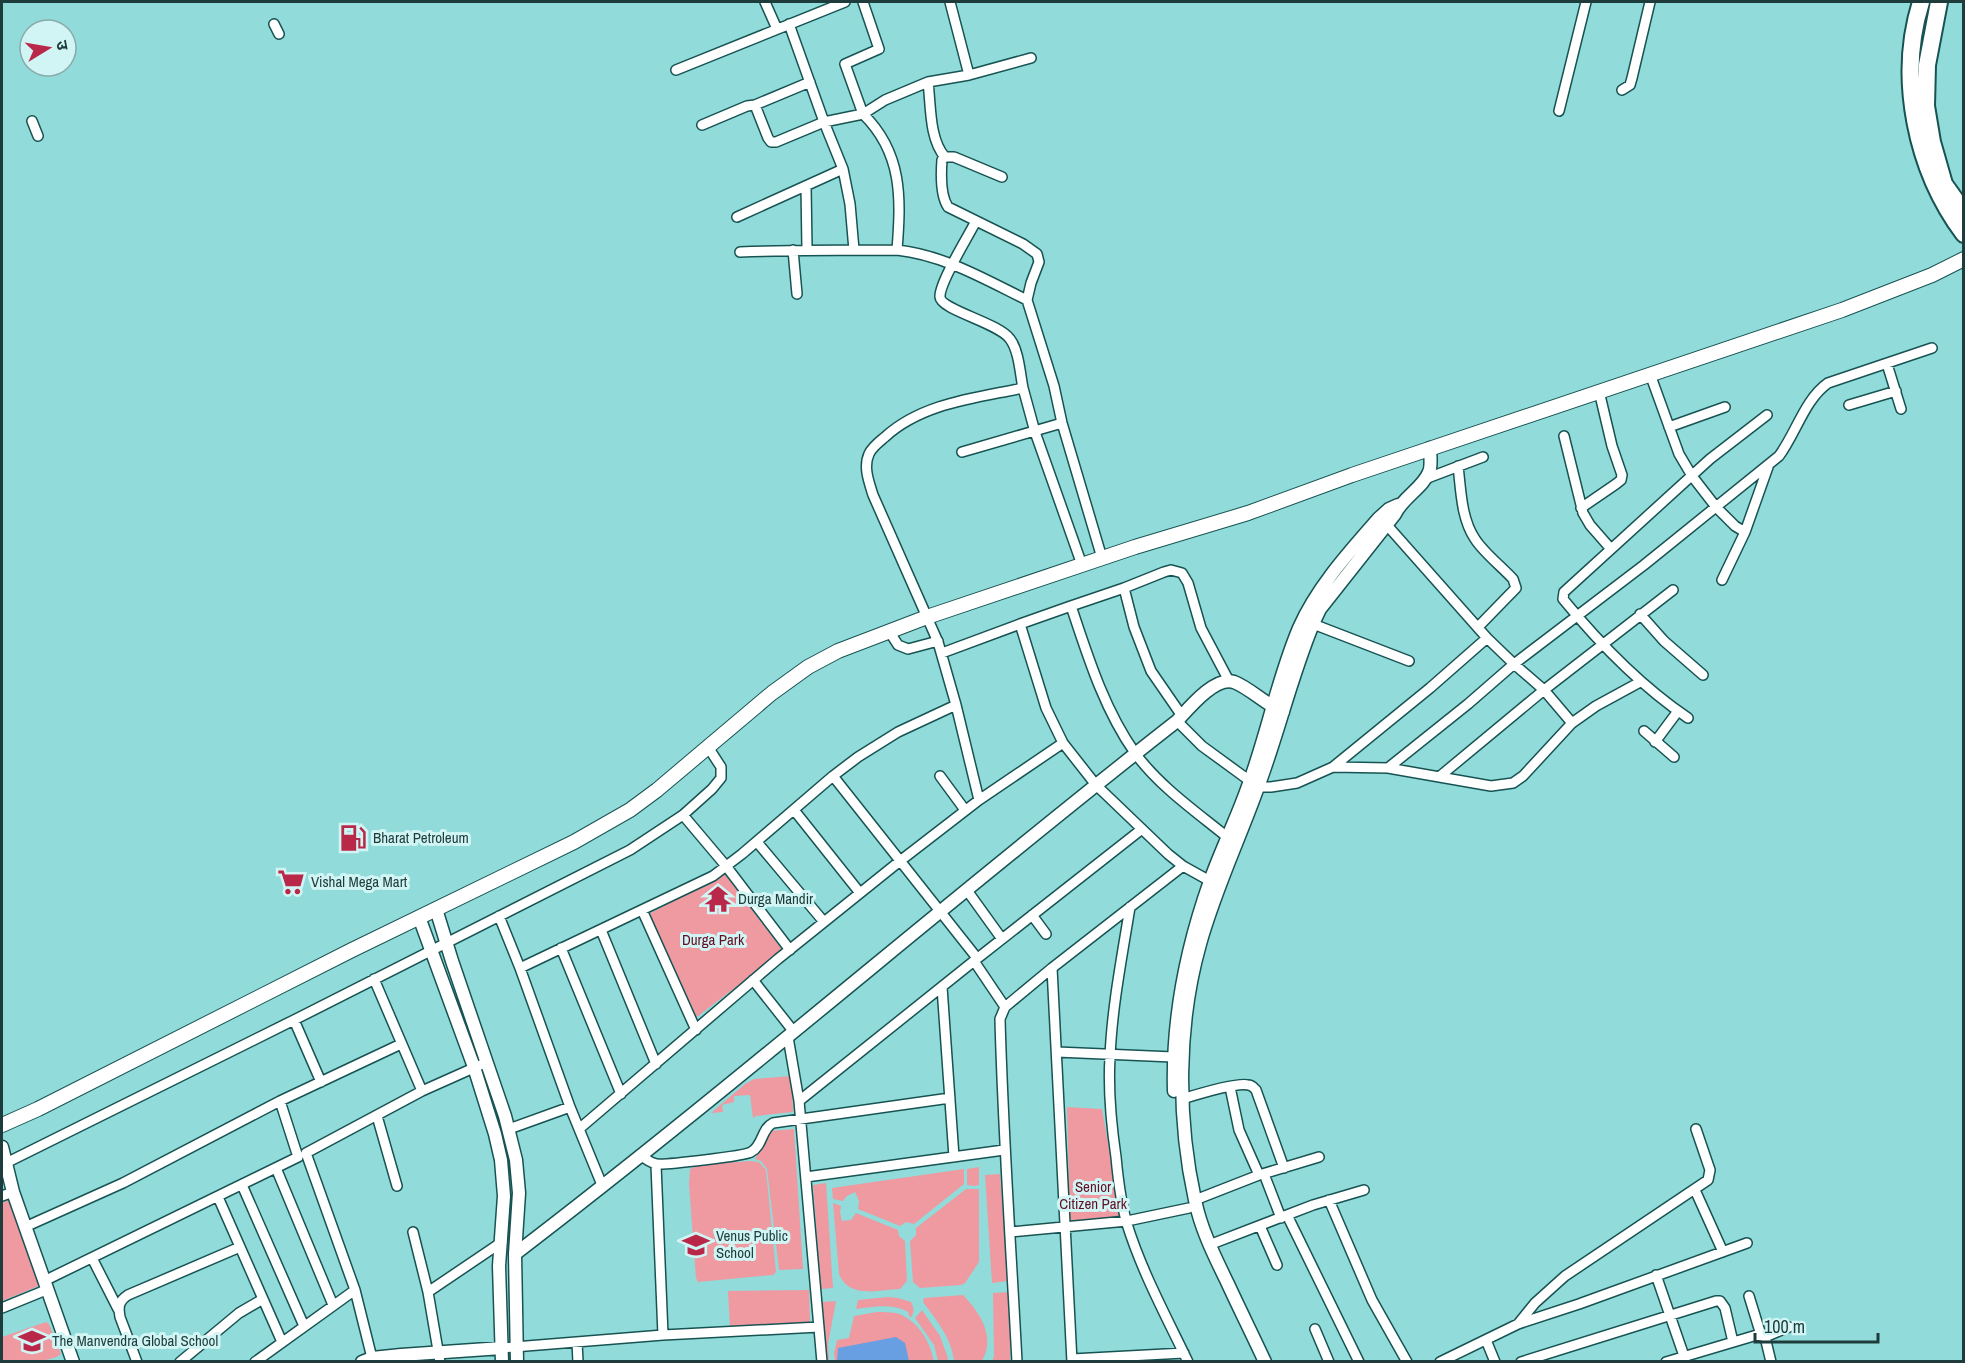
<svg xmlns="http://www.w3.org/2000/svg" width="1965" height="1363" font-family="'Archivo Narrow','Noto Sans Devanagari',sans-serif">
  <style>
    .green { fill: #ef99a1 }
    .water { fill: #679fe2 }
    .lines { fill: none; stroke-linecap: round; stroke-linejoin: round }
    .street-casing { stroke: #175352; stroke-width: 12 }
    .secondary-casing { stroke: #175352; stroke-width: 15 }
    .primary-casing { stroke: #175352; stroke-width: 16 }
    .highway-casing { stroke: #175352; stroke-width: 20 }
    .street { stroke: #fff; stroke-width: 9 }
    .secondary { stroke: #fff; stroke-width: 12 }
    .primary { stroke: #fff; stroke-width: 14 }
    .highway { stroke: #fff; stroke-width: 16 }
    .labels { text-anchor: middle; stroke-width: 6; stroke-linejoin: round; paint-order: stroke }
    .poi-label { font-size: 15px; fill: #1d3c3b; stroke: #d1f5f4; text-anchor: start }
    .park-label { font-size: 15px; fill: #630f23; stroke: #d1f5f4 }
  </style>
  <rect width="100%" height="100%" fill="#91dcda"/>
  <path class="green" d="M725,874l58,77 -90,69 -46,-105z
    M792,1076l1,36 -37,4 -3,2 -3,-23 -16,1v6l-12,3 1,7 -12,1 34,-29 9,-5z
    M1067,1107l35,2 19,109 -51,6z
    M794,1129l9,140 -24,1 -12,-101 -6,-8 -6,-2c6,-9 7,-19 14,-28z
    M750,1161l9,1 7,8 10,102 -3,3 -75,7 -2,-4 -7,-94 1,-15 9,-4z
    M979,1167v18l-4,1 -8,-1v-16z
    M964,1169v15l-50,40 -8,-2 -6,4 -42,-17 1,-8 -4,-9 -8,4 -4,5 -10,-2 -1,-11z
    M1000,1174l8,107 -16,2 -7,-108z
    M826,1183l7,105 -12,1 -8,-104z
    M966,1189h13v73l-14,21 -4,2 -41,3 -7,-6 -3,-41 6,-6v-7z
    M11,1199l30,86 -39,16v-98z
    M833,1203l8,3 -1,7 2,8 9,-1 5,-7 42,17 1,6 6,5 2,40 -7,8c-22,1 -51,10 -61,-15z
    M809,1290l1,31 -2,3 -78,3 -2,-36z
    M1010,1292v69l-18,1 2,-6 -1,-63z
    M963,1295c17,18 33,41 19,66h-28c-3,-24 -17,-40 -31,-59l1,-4z
    M888,1297l10,1 13,4c3,6 4,11 -1,16l-2,-6c-16,-9 -34,-5 -52,-3l2,-9z
    M836,1301l-8,43 1,17h-3l-4,-59z
    M922,1310l18,26 8,22 -1,3h-9l-4,-16 -19,-27z
    M877,1312c6,0 13,0 19,1 21,6 35,29 38,49l-99,-1 -1,-8 3,-13 12,-2 5,-22z
    M46,1322l3,2 12,30c-9,9 -45,8 -59,7v-24z"/>
  <path class="water" d="M896,1337l9,6 4,18h-72l1,-13z"/>
  <g class="lines">
    <defs>
      <path id="street" d="M765,2l12,27
        M863,2l16,47 -34,15 18,50 22,-14 43,-18 41,-7 -19,-73
        M274,24l5,10
        M676,70l169,-68
        M969,75l62,-17
        M928,82c3,23 1,57 17,75
        M1622,90l8,-5 2,-7 18,-76
        M755,105l55,-23
        M1559,111l27,-109
        M32,121l6,15
        M702,125l45,-19 8,-1 13,33 3,4h5l48,-20 -35,-98
        M806,186l1,63
        M737,217l106,-48
        M793,250l4,44
        M897,250c47,5 89,30 130,50l4,-17 8,-21 -2,-8 -14,-10 -75,-37c-8,-12 -7,-34 -6,-47l3,-3h9l48,20
        M740,252c53,-2 105,-2 157,-2 4,-51 6,-97 -34,-136l-39,8 19,47 7,35 4,46
        M1027,300l27,86 8,37 40,135
        M1887,364l14,45
        M1650,374l29,80 13,22 24,31 19,19 10,6
        M1023,388l12,44 47,133
        M1849,405l47,-14
        M1669,427l56,-20
        M1564,436l19,77 7,12 21,24
        M962,452l100,-29
        M1458,466c3,24 3,52 17,73 9,14 26,27 38,40l3,9 -38,39
        M1425,479l58,-22
        M1581,508l35,-24 5,-4 1,-5 -10,-29 -13,-55
        M1386,524l101,114 27,26 30,26 28,33
        M1722,580l23,-48 23,-65
        M1124,588l40,-16 7,-2 11,3 6,10 13,45 28,53
        M1071,606l53,-18 10,39 17,44 31,45
        M1640,614l24,27 39,34
        M1020,624l51,-18c17,51 33,103 64,147 24,33 60,58 92,84
        M1313,624l96,37
        M889,631l9,14 10,4 30,-8
        M942,653l78,-29 26,84 17,35 33,42 72,69 15,12 27,15
        M1688,718c-47,-32 -89,-75 -125,-119l1,-7 146,-133 57,-44
        M1177,721l25,25 48,35
        M1644,731l30,26
        M1655,742l23,-31
        M1333,767l55,1 103,18 22,-3 10,-7 49,-53 24,-17 44,-24
        M1388,768l80,-64 46,-40 130,-99 135,-109c17,-23 26,-57 49,-73l104,-35
        M833,776l144,182
        M940,776l25,34
        M1439,777l105,-87 129,-100
        M1259,787h12l26,-4 36,-16 97,-79 57,-50
        M979,800l84,-57
        M794,810l66,83
        M683,815l43,51 64,84
        M757,842l67,80
        M966,889l36,50
        M1130,907c-8,50 -18,100 -20,150 -2,33 1,66 6,100 2,22 5,46 11,67 15,48 39,92 61,138
        M642,910l54,120
        M1032,915l14,19
        M499,916l21,52
        M601,930l55,134
        M561,948l60,146
        M374,979l48,112
        M753,980l41,52
        M942,987l12,170
        M1005,1007l-31,-46 168,-132
        M788,1037l11,64 175,-140
        M1057,1052l116,5
        M321,1082l-27,-62 336,-170 53,-35 29,-26 9,-11v-11l-13,-20
        M1230,1087l9,43 20,45
        M1182,1099c13,-4 55,-17 66,-14 4,0 5,2 8,5l28,78
        M280,1101l121,-57
        M799,1101l23,261
        M570,1107l-50,-139 193,-92 29,-22 91,-78 25,-19 40,-25 58,-27
        M377,1116l20,70
        M509,1129l61,-22 32,78
        M579,1129l199,-170 122,-98 79,-61 -23,-95 -18,-63 -65,-147c-4,-13 -10,-28 -4,-41 3,-7 10,-12 16,-17 37,-34 91,-39 138,-49 -3,-15 -4,-37 -13,-49 -11,-16 -69,-29 -70,-42 -1,-14 29,-62 36,-76
        M641,1156c5,3 11,8 16,8 9,1 88,-8 94,-12 12,-6 10,-23 22,-29l177,-25
        M6,1163l288,-143
        M656,1165l7,170
        M276,1168l57,137
        M1264,1174l17,44
        M806,1177l198,-27
        M242,1185l62,141
        M1695,1190l28,62
        M2,1196l11,-4
        M218,1197l45,102
        M1195,1200l64,-25 60,-18
        M1329,1200l43,100 35,62
        M1287,1215l72,147
        M1260,1226l17,39
        M25,1227l98,-44 157,-82 18,56 -254,124
        M413,1232l15,60
        M1011,1232l116,-11 62,-13
        M1209,1245l104,-40 51,-15
        M92,1258l26,51
        M1656,1275l28,81
        M1749,1296l12,39
        M2,1308l44,-18
        M1518,1324l17,-21 30,-27 143,-96 2,-10 -14,-41
        M1315,1329l14,33
        M1765,1337l24,-10
        M1486,1340l9,22
        M577,1342l1,20
        M502,1348l161,-13 156,-8
        M372,1358l-17,-68 -49,-137 116,-62 65,-29
        M1072,1359l112,-6
        M137,1362l-17,-45c-2,-11 -1,-16 8,-22l112,-48
        M180,1362l59,-49 24,-14 19,43
        M255,1362l100,-72
        M440,1362l-12,-70 74,-50
        M1017,1362c-6,-115 -14,-228 -17,-343l5,-12 47,-39
        M1072,1362l-20,-394 131,-102
        M1440,1362l78,-38 61,-20 168,-61
        M1521,1362l195,-61h4l5,7 8,34
        M1666,1362l91,-27 8,2 6,25"/>
      <path id="secondary" d="M436,909l16,52 53,155 11,44 3,33 -4,61 2,108
        M419,917l55,150 21,67 6,26 3,36 -5,70 3,96
        M1174,1091c-2,-71 12,-142 36,-210 11,-31 26,-61 37,-92 20,-53 30,-109 52,-161 18,-41 51,-77 80,-110l10,-9 9,-4
        M2,1147l11,45 60,170
        M515,1254c225,-172 439,-359 662,-533 12,-13 38,-45 57,-39 14,5 33,23 49,30
        M362,1362l10,-4 29,-3 101,-7
        M1265,1362c-12,-26 -25,-52 -37,-78 -13,-27 -27,-54 -33,-84 -18,-82 -18,-175 5,-256 15,-54 39,-104 58,-157 20,-53 33,-110 55,-163l7,-15 75,-95c8,-17 28,-26 34,-42 3,-6 1,-17 1,-24"/>
      <path id="primary" d="M2,1125l36,-16 314,-159 222,-108 56,-32 27,-20 115,-97 36,-26 30,-16 89,-34 208,-70 113,-34 104,-38 490,-165 90,-35 32,-16"/>
      <path id="highway" d="M1921,2c-24,76 -5,168 43,232
        M1939,2l-12,63 -1,41 6,36 12,42 20,28"/>
    </defs>
    <use href="#street" class="street-casing"/>
    <use href="#secondary" class="secondary-casing"/>
    <use href="#primary" class="primary-casing"/>
    <use href="#highway" class="highway-casing"/>
    <use href="#street" class="street"/>
    <use href="#secondary" class="secondary"/>
    <use href="#primary" class="primary"/>
    <use href="#highway" class="highway"/>
  </g>
  <defs>
    <symbol id="fuel-bare" viewBox="-9 -9 18 18"><path d="M-5.5-6h7V0h2V4h1.3V-2.5L3-4.5l.8-.8L6-3V5H2.5V1h-1V6h-7ZM-4.2-4.7v3.2H.2V-4.7Z" fill="#b92849" stroke="#d1f5f4" stroke-width="2.5" paint-order="stroke"/></symbol>
    <symbol id="supermarket-bare" viewBox="-9 -9 18 18"><path d="M-6-5.5h2.5l.6 2H6L4.5 2H-2.5L-4.4-4H-6ZM-1.5 3.2a1.3 1.3 0 1 0 .1 0ZM3 3.2a1.3 1.3 0 1 0 .1 0Z" fill="#b92849" stroke="#d1f5f4" stroke-width="2.5" paint-order="stroke"/></symbol>
    <symbol id="temple-bare" viewBox="-9 -9 18 18"><path d="M0-6L5-2H3V0L6.5 2.5H4V6H1.5V3h-3V6H-4V2.5H-6.5L-3 0V-2H-5Z" fill="#b92849" stroke="#d1f5f4" stroke-width="2.5" paint-order="stroke"/></symbol>
    <symbol id="school-bare" viewBox="-9 -9 18 18"><path d="M0-5L7-2L0 1L-7-2ZM-4 1L0 2.5L4 1V4Q0 6-4 4Z" fill="#b92849" stroke="#d1f5f4" stroke-width="2.5" paint-order="stroke"/></symbol>
  </defs>
  <g fill-rule="evenodd">
    <use href="#fuel-bare" x="334" y="819" width="38" height="38"/>
    <use href="#supermarket-bare" x="272" y="863" width="38" height="38"/>
    <use href="#temple-bare" x="699" y="880" width="38" height="38"/>
    <use href="#school-bare" x="677" y="1226" width="38" height="38"/>
    <use href="#school-bare" x="13" y="1322" width="38" height="38"/>
  </g>
  <g class="labels">
    <g class="poi-label">
      <text x="373" y="843">Bharat Petroleum</text>
      <text x="311" y="887">Vishal Mega Mart</text>
      <text x="738" y="904">Durga Mandir</text>
      <text x="716" y="1241">Venus Public<tspan x="716" dy="17">School</tspan></text>
      <text x="52" y="1346">The Manvendra Global School</text>
    </g>
    <g class="park-label">
      <text x="713" y="945">Durga Park</text>
      <text x="1093" y="1192">Senior<tspan x="1093" dy="17">Citizen Park</tspan></text>
    </g>
  </g>
  <rect width="1965" height="1363" fill="none" stroke="#1d3c3b" stroke-width="6"/>
  <g transform="translate(48 48) rotate(79)"><circle r="28" fill="#d1f5f4" stroke="#89abaa" stroke-width="1.5"/>
  <path d="M0-4.5L10 22L0 15L-10 22Z" fill="#b92849"/>
  <text y="-9" font-size="16" font-weight="bold" text-anchor="middle" fill="#1d3c3b">उ</text>
  </g>
  <path d="M1755 1333v9h123v-9" fill="none" stroke="#1d3c3b" stroke-width="3"/>
  <text x="1764" y="1333" font-size="18" fill="#1d3c3b" stroke="#d1f5f4" stroke-width="4.5" paint-order="stroke">100 m</text>
</svg>
